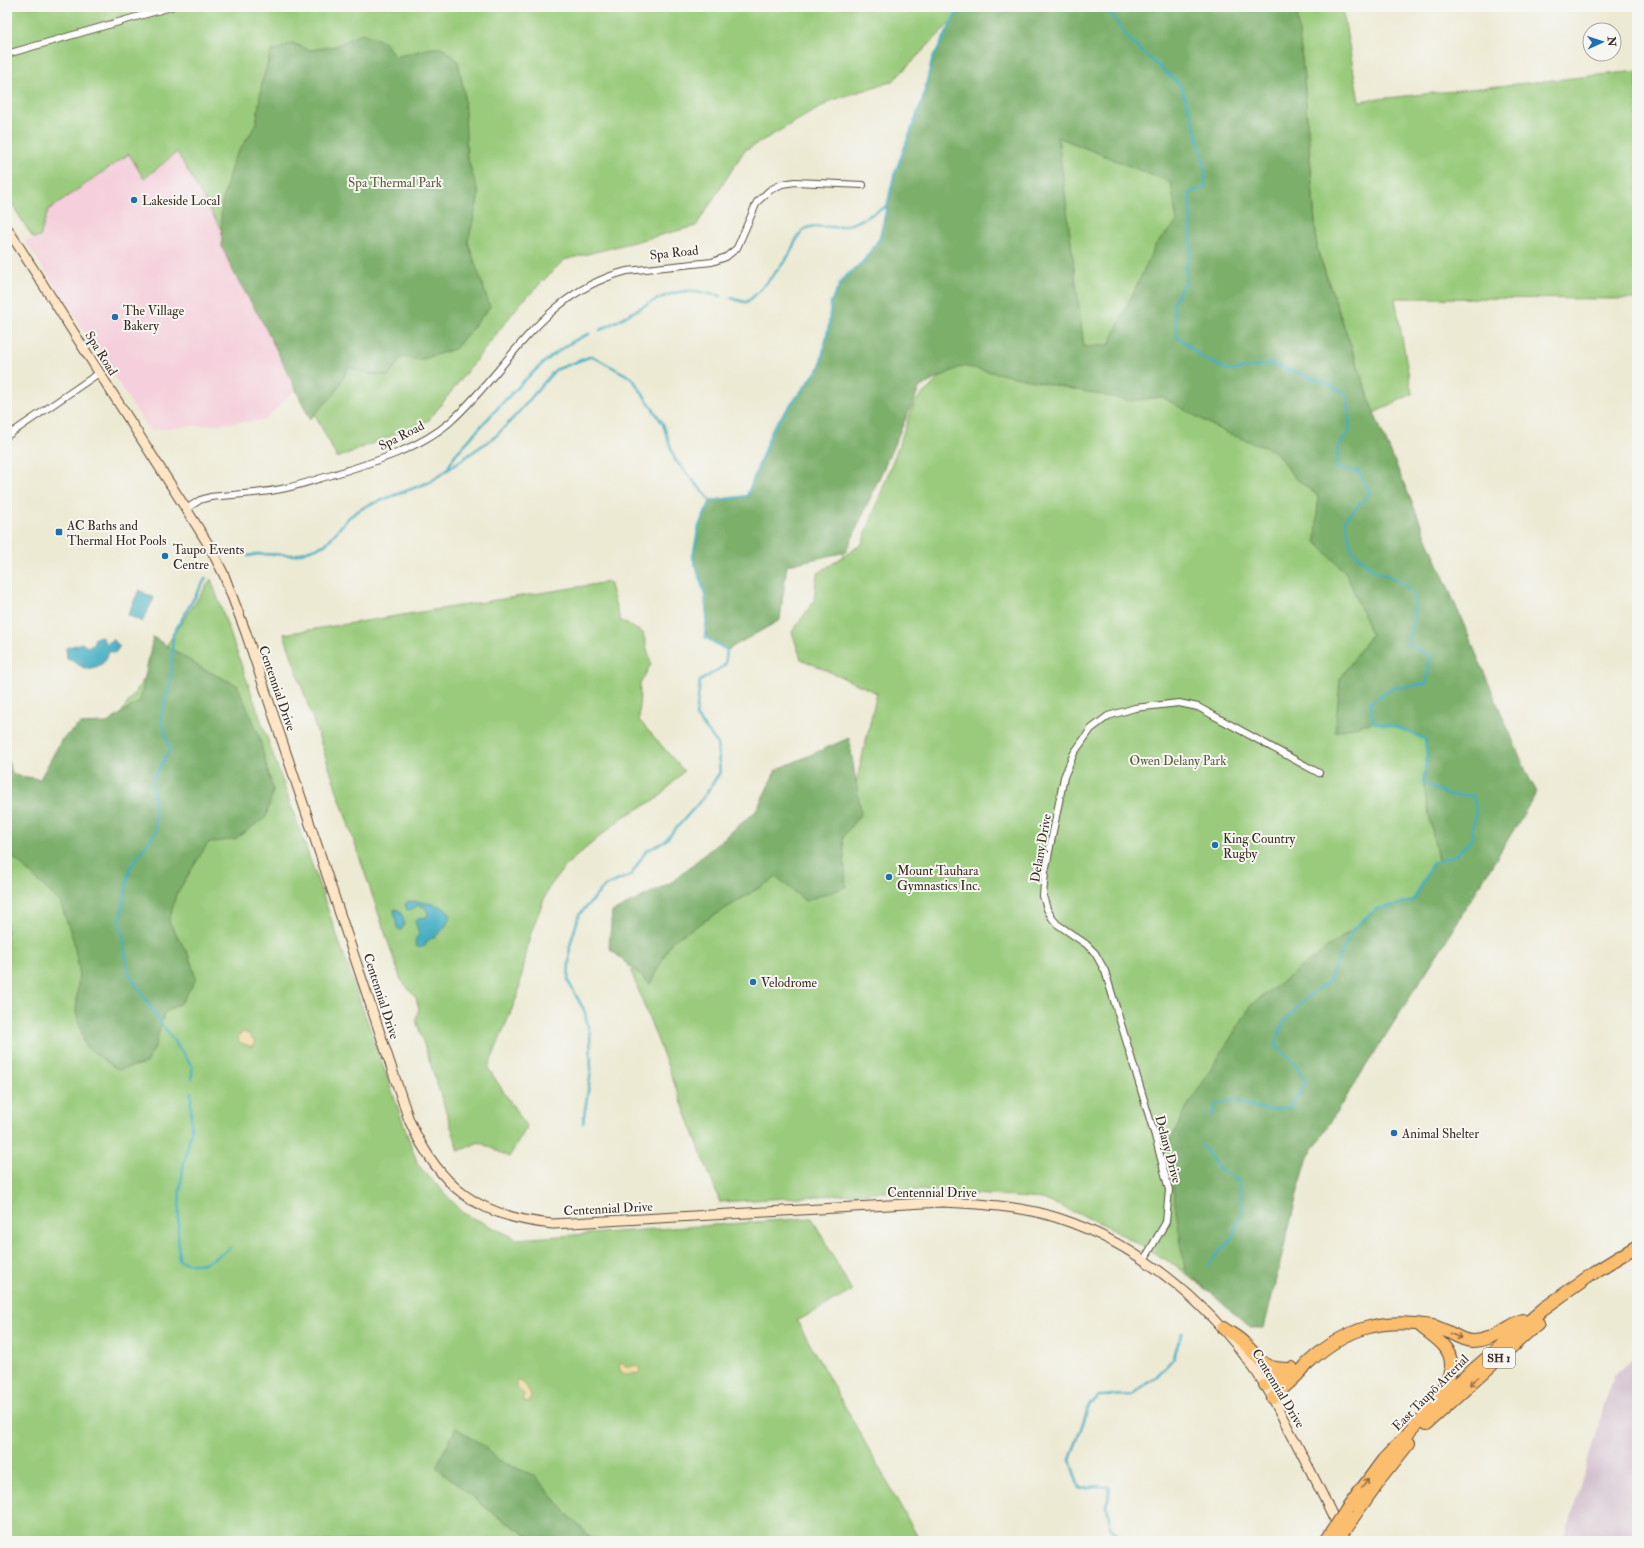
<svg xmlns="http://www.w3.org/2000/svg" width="1644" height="1548" font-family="'IM FELL Double Pica',serif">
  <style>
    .built { fill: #f5cfdb }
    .industrial { fill: #d1bdcc }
    .green { fill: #9acb7b; stroke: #6a7a4c }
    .forest { fill: #7baf6b; stroke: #5b6c44; fill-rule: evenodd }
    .sand { fill: #eeda9e; stroke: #94825e }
    .water { fill: #44afc2; stroke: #406c70 }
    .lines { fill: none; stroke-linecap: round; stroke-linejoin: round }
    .stream { stroke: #44afc2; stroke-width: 2.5 }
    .street-casing { stroke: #564739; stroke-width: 8 }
    .secondary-casing { stroke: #564739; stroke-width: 11 }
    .highway-casing { stroke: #564739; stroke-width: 14 }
    .street { stroke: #fff; stroke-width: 6 }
    .secondary { stroke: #fde5c5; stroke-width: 9 }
    .highway { stroke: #fbbd6e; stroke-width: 12 }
    .highway-bridge-casing { stroke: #564739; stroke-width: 14; stroke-linecap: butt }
    .highway-bridge { stroke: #fbbd6e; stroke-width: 12 }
    .oneway { stroke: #916c42 }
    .poi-dot { fill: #1f6fb2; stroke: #f6f6f2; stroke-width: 1.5 }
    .labels { text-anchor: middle; stroke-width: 4; stroke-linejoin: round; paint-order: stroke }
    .shield { fill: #f6f6f2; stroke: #73675e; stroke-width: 1 }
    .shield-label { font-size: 12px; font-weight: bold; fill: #3b2a1e }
    .park-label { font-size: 13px; fill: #585a3a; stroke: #f6f6f2 }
    .poi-label { font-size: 13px; fill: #3b2a1e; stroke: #f6f6f2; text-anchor: start }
    .street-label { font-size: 13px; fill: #3b2a1e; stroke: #f6f6f2 }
  </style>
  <rect width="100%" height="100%" fill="#f6f6f2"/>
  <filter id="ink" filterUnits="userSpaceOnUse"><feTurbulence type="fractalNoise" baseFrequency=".025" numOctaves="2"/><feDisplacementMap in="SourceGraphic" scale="8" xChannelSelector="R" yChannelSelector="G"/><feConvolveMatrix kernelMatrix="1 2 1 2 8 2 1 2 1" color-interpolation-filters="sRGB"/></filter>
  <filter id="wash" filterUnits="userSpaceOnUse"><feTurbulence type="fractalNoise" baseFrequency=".012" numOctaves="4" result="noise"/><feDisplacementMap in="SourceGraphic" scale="16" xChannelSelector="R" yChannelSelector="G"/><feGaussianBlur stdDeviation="0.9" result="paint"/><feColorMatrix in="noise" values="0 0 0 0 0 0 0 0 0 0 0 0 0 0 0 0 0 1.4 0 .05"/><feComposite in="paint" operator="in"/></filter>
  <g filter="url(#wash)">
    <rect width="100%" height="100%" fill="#edead4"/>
    <path class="built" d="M177,152l65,114 58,119 -35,35 -116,10 -124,-189 15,-4 8,-27 82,-56z"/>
    <path class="industrial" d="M1637,1356v185h-73l49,-166z"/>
    <path class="green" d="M7,7h959l-73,74 -60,19 -89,51 -48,75 -132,34 -45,45 -90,115 -92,38 -37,-73 -58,-119 -65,-114 -33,27 -15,-25 -81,56 -8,27 -7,1 -26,-42z
      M1296,7h46l17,94 278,-30v228l-242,-1 17,96 -38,19 150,383 -311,499 -38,-30 -70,-40 -62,-26 -125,-9 -198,12 -89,-231 20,-22 192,-110 34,-146 -76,-34 -9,-27 22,-31 3,-27 45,-30 53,-143 40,-37 101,-244 248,114 65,163 -52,-148 -13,-171z
      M211,579l207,586 45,48 54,26 295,-21 40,73 -55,30 123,220h-913v-768l35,58z
      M609,582l11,38 23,13 8,31 -11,20 -1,36 45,51 -26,27 -35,19 -57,48 -18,24 -18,46 -12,59 -30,74 39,59 -18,30 -30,-15 -20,9 -43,-131 3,-12 -3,-10 -15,-18 -117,-346z"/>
    <path class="forest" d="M962,7h334l8,71 13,171 57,164 154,363 9,16 -97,158 -132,207 -10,34 -34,137h-14l-65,-58 -12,-79 -4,-47 18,-37 65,-103 101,-75 23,-20 37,-8 19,-37 6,-3 -15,-78 4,-27 -2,-17 -28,-12 -24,-5 -38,10 5,-53 31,-45 -25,-61 -30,-31 2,-46 -24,-19 -19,-26 -53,-20 -60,-34 -32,4 -168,-35 -42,21 -74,165 -59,13 -7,55 -53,30 -22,-13 2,-20 -2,-23 -12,-37 6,-31 12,-25 36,-5 26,-68 47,-61 9,-41 2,-24 12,-23 20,-17 17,-24 14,-62 29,-77 9,-39 25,-47zM1058,137l113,46 6,39 -21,22 -47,101 -25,2z
      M362,33l23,9 10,15 37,-9h11l15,13 6,31 3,64 12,39 -11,47 22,65 -35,42 -36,11 -17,-3 -13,19 -20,-2 -20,-7 -15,28 -24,24 -32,-66 -16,-32 -27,-46 -13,-28 -1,-40 12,-47 23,-35 6,-43 9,-30 21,-9 18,7 26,-4z
      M153,637l50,32 34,16 21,47 15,59 -7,26 -31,22 -27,4 -32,52 -7,27 20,34 7,23 -14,23 -18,11 -9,34 -9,16 -28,7 -33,-24 -9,-34 3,-42 -6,-31 -13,-37 -46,-44 -7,-4v-95l6,16 27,4 22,-40 18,-15 27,-1 33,-22z
      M849,738l12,75 -18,24 3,50 -41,14 -28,-24 -105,64 -22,43 -41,-36 3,-36 60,-30 84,-71 20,-41z
      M456,1428l25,16 19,17 35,15 35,41 25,24h-58l-41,-25 -60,-49z"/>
    <path class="sand" d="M243,1032l6,2 2,4 4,2 -2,6h-4l-10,-4 -1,-6z
      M621,1363l7,4c5,-1 9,-4 12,3l-1,3 -4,1 -4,-1 -3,2c-6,0 -8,-4 -9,-9z
      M517,1381h3c6,4 10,9 11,17l-2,5 -6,-2 1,-7 -7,-7z"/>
    <path class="water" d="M139,590l15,8 -12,24 -14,-7z
      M101,636l6,8 5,-5 8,7 -5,7 -6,-2c-5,15 -8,15 -23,18l-19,-11 -1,-10 16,-5 5,4 6,-3 2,-6z
      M409,901c11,0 34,3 41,12 1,11 -13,24 -22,27 -3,5 -5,9 -11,7l-2,-4 1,-5 3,-4 -4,-13 3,-3 9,-1 1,-4 -3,-6 -7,-2 -6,4 -5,1 -2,-6z
      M395,909l5,2c3,6 7,14 1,19l-4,-2 -3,-17z"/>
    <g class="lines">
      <path class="stream" d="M1106,7l24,34 50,44 10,26 15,55v22l-16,5c2,20 3,40 1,60 -1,13 -8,10 -3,27l-14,22 4,34 27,23 26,12 41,-7 55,19 21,12 3,35 -12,16 -1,23 22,3 11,21 -25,26 7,31 21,20 28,12 13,14 -1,25 -6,23 23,12 -4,28 -34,4 -22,15 3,19 24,5 28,12 2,17 -4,27 26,13 24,-1 3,15 -5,31 -14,13 -25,10 -19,37 -37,8 -23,20 -25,53 -23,17 -23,25 -6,22 20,19 10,18 -15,24 -27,3 -29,-10 -19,4 -5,12
        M731,298c4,1 11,4 15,4 6,-1 39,-40 43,-47 5,-9 6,-17 14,-24 8,-8 25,-3 36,-4 16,-2 33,-13 48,-21
        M600,330c26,-12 60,-38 87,-39 12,0 23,3 34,5
        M448,468l7,-13 10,-11c31,-34 82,-95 124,-110
        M711,501l36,-5 26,-68 47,-61 9,-41 2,-24 12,-23 20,-17 17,-24 14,-62 29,-77 9,-39 25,-47 5,-6
        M248,556l10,-2 37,1 30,-10 24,-28 17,-11 64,-24 66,-46 22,-23 37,-43 37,-14 40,22 31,46 12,36 36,41
        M192,1079v-13l-31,-43 -33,-51 -8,-52 10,-52 26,-37 -4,-51 18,-30 -9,-32 10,-39 2,-45 33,-56
        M191,1092v41l-7,29 -4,27 -2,41 1,30c22,10 33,0 51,-12
        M583,1123l8,-52 -1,-36 -6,-25 -16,-29 2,-36 9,-30 26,-29 26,-11 15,-24 18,-9 40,-45 16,-25 -3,-29 -21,-27 4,-35 25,-16 2,-15 -22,-13 2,-20 -2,-23 -12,-37 6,-31 12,-25
        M1201,1145l19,25 19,11 4,28 -10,27 -25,30
        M1124,1541l-13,-13 -4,-21 3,-20 -12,-1 -19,2 -9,-28 20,-57 9,-7 32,-1 25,-18 17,-18 9,-27"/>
    </g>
  </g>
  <g filter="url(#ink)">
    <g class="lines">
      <defs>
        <path id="street" d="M7,54l164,-47
          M7,436l92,-63
          M186,509l14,-9 10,-3c25,-3 51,-3 76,-9 15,-3 31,-9 46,-13 39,-12 87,-26 118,-53 61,-55 91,-129 177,-151l85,-9 14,-5 11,-9 20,-46 13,-12 12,-6 13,-2 68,3
          M1144,1260l22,-38 3,-32 -14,-54 -50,-165 -10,-18 -9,-9 -29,-20 -5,-6 -5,-9 -4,-13 2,-24 19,-95 10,-24 17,-24 17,-13 27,-8 44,-5 19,4 121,66"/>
        <path id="secondary" d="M7,228l190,298 14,23 13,26 22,58 163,487c31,68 69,97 144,104l389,-22c39,2 79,4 116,16 86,28 159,92 207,167 9,14 16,30 24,45 20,36 38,74 56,111"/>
        <path id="highway" d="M1419,1325c8,7 18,13 24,20 14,15 8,34 -5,48
          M1223,1328c7,5 15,9 21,15 19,18 16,26 46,26
          M1265,1385l27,-17
          M1273,1398c8,-9 18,-16 26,-25 4,-3 6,-8 10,-11 38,-35 73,-44 123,-36 11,2 21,9 31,13 20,8 42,-11 59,-19
          M1427,1424l111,-101
          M1347,1509l36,-49 68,-71 92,-80 55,-39 39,-24
          M1352,1519l27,-38 30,-38"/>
      </defs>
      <use href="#street" class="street-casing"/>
      <use href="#secondary" class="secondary-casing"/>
      <use href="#highway" class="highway-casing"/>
      <use href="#street" class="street"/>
      <use href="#secondary" class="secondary"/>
      <use href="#highway" class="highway"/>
      <defs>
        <path id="highway-bridge" d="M1326,1541l21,-32
          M1337,1541l15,-22"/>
      </defs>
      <use href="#highway-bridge" class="highway-bridge-casing"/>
      <use href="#highway-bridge" class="highway-bridge"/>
    </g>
    <defs><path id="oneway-shaft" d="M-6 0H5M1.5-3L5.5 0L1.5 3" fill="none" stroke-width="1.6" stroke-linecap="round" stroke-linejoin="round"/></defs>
    <g class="oneway">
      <use href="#oneway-shaft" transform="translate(1456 1336) rotate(23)"/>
      <use href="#oneway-shaft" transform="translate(1474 1381) rotate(138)"/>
      <use href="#oneway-shaft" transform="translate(1365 1484) rotate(-55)"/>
    </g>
  </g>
  <g class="poi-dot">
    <circle cx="134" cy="200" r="4"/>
    <circle cx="115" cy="317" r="4"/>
    <rect x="55" y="528" width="8" height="8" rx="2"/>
    <circle cx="165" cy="556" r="4"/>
    <circle cx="1215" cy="845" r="4"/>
    <circle cx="889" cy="877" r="4"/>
    <circle cx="753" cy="982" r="4"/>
    <circle cx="1394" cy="1133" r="4"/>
  </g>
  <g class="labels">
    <rect class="shield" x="1483" y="1348" width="32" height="20" rx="3"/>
    <g class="shield-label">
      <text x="1499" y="1362">SH 1</text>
    </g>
    <g class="park-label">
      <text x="395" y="187">Spa Thermal Park</text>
      <text x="1178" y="765">Owen Delany Park</text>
    </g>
    <g class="poi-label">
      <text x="142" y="205">Lakeside Local</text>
      <text x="123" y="315">The Village<tspan x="123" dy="15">Bakery</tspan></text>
      <text x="67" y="530">AC Baths and<tspan x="67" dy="15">Thermal Hot Pools</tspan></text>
      <text x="173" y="554">Taupo Events<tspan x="173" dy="15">Centre</tspan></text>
      <text x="1223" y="843">King Country<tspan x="1223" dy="15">Rugby</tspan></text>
      <text x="897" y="875">Mount Tauhara<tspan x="897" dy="15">Gymnastics Inc.</tspan></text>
      <text x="761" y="987">Velodrome</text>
      <text x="1402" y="1138">Animal Shelter</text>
    </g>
    <g class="street-label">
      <text transform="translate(674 252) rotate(-6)" y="5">Spa Road</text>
      <text transform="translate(102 353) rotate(58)" y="5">Spa Road</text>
      <text transform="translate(401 435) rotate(-27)" y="5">Spa Road</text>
      <text transform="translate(278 688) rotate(71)" y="5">Centennial Drive</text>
      <text transform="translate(1040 848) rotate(-80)" y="5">Delany Drive</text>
      <text transform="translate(382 996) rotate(72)" y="5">Centennial Drive</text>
      <text transform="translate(1169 1149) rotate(75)" y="5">Delany Drive</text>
      <text x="932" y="1197">Centennial Drive</text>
      <text transform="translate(608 1208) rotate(-3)" y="5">Centennial Drive</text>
      <text transform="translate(1279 1388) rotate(59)" y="5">Centennial Drive</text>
      <text transform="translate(1430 1392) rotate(-45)" y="5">East Taupō Arterial</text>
    </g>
  </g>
  <rect width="1644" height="1548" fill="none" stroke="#f6f6f2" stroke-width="24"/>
  <g transform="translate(1602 42) rotate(87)"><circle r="19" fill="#f6f6f2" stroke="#aba49d"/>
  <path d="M0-3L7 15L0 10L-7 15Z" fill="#1f6fb2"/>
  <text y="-6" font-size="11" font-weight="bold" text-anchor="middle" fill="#3b2a1e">N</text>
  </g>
</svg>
